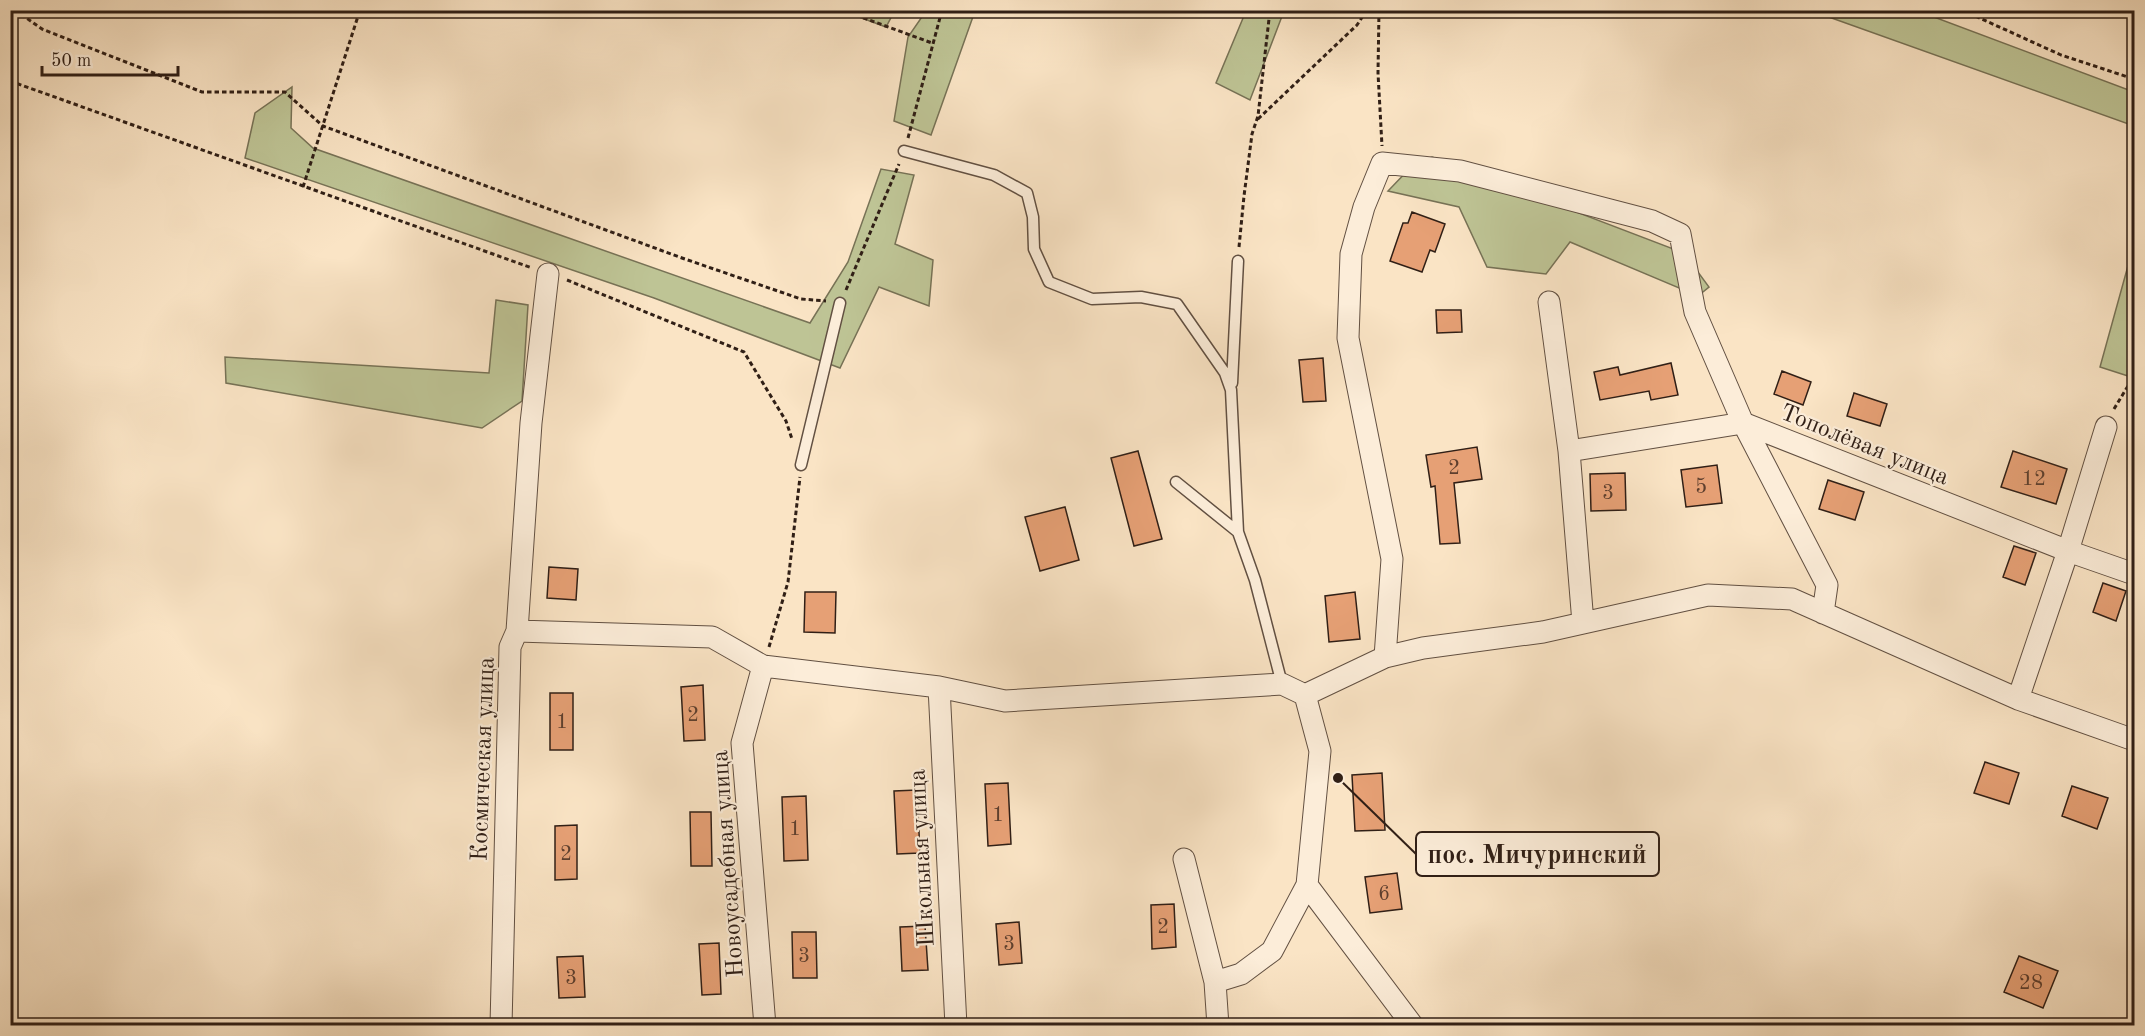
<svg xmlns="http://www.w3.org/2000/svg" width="2145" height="1036" font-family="'Old Standard TT',serif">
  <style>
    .green { fill: #bec495; stroke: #777256; stroke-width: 1.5 }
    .building { fill: #e6a075; stroke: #301f16; stroke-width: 1.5 }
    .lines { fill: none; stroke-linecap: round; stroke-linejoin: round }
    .lane-casing { stroke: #625042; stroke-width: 13 }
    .street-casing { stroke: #625042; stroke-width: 23 }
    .path { stroke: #301f16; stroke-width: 3; stroke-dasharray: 4.5 3; stroke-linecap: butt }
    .lane { stroke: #fcedd9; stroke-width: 10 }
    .street { stroke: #fcedd9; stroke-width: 21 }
    .labels { text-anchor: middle; stroke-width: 4.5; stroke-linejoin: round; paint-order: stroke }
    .number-label { font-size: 21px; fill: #5e3f2e }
    .street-label { font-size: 24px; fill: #301f16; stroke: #fcedd9 }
    .leader { fill: none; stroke: #301f16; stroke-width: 2 }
    .callout-dot { fill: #301f16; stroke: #fcedd9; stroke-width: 2 }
    .callout { fill: #fcedd9; stroke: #301f16; stroke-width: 2 }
    .callout-label { font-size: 26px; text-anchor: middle; font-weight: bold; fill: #301f16 }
  </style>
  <rect width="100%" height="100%" fill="#fae4c5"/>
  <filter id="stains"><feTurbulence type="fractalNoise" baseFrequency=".00333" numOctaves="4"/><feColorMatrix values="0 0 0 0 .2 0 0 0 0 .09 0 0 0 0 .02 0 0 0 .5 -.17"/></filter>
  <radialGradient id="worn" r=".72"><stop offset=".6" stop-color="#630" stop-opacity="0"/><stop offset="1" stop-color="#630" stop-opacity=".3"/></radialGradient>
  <path class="green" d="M889,11l5,1 -8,15 -43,-16z
    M926,11h49l-44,124 -37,-14 14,-84z
    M1246,11h38l-34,89 -34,-17z
    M1812,11h106l216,81v34z
    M292,87l-1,41 22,20 497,175 38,-61 33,-93 33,6 -19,69 38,16 -4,46 -50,-19 -39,81 -186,-70 -409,-140 10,-45z
    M1432,157l252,96 25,34 -11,9 -128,-54 -24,32 -59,-7 -28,-60 -71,-16 26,-27z
    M2134,244v109l-6,23 -28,-9z
    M496,300l32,5 -6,96 -40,27 -256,-45 -1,-26 264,16z"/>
  <path class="building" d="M1412,212l33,12 -10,28 -5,-2 -8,22 -32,-11 13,-38h5z
    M1436,310h25l1,22 -25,1z
    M1323,358l3,43 -23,1 -4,-42z
    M1671,363l7,32 -27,5 -2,-9 -49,9 -6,-28 24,-5 2,8z
    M1782,371l29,11 -8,23 -29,-11z
    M1854,393l33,11 -7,22 -33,-10z
    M1477,447l5,32 -28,4 6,60 -20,1 -5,-58 -4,1 -5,-32z
    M1138,451l24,88 -28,7 -23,-88z
    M2013,451l54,18 -11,35 -55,-17z
    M1717,465l5,38 -36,4 -5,-37z
    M1625,473l1,37 -35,1 -1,-37z
    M1828,480l36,12 -9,28 -36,-11z
    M1065,507l14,53 -39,11 -15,-54z
    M2014,546l22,7 -11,32 -22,-8z
    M549,567l29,2 -2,31 -29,-2z
    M2103,583l23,8 -10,30 -23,-9z
    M805,592h31l-1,41 -31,-1z
    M1355,592l5,47 -31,3 -4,-46z
    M703,685l2,55 -21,1 -3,-54z
    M550,693h23v57h-23z
    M1985,762l34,11 -10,31 -35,-11z
    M1382,773l3,57 -30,1 -3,-56z
    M1008,783l3,61 -23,2 -3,-62z
    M2072,786l36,12 -11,31 -35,-13z
    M917,790l3,63 -23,1 -3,-63z
    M806,796l2,64 -24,1 -2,-64z
    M690,812h21l1,54h-21z
    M577,825v54l-22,1v-54z
    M1397,873l5,36 -32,4 -5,-36z
    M1174,904l2,43 -24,2 -1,-44z
    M1019,922l3,41 -23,2 -3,-41z
    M925,926l3,44 -26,1 -2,-44z
    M792,932h24l1,46h-24z
    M719,943l2,51 -19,1 -3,-51z
    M583,956l2,41 -26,1 -2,-41z
    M2019,956l39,15 -15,37 -39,-16z"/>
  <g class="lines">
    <defs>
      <path id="lane" d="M904,151l90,24 33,18 6,24 1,32 15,33 43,17 49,-2 36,7 48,69 6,17 7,142
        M1232,383l6,-122
        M801,465l39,-162
        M1176,482l62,50 17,48 27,104"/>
      <path id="street" d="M1549,302l20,149 14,172
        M1569,451l174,-28 325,128 66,23
        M517,631l195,6 51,29 176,21 66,14 277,-17 23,11
        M1385,657l7,-98 -44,-221 3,-84 13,-47 18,-44 78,8 192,50 28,13 15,78 48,111 84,162 -4,28
        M763,666l-21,77 23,283
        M939,687l17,339
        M1305,695l80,-38 38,-9 120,-16 165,-37 84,4 226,100 116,41
        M2018,699l50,-148 38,-124
        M1184,859l31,123 3,44
        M1307,885l106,141
        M1215,982l26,-8 31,-23 35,-66 13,-134 -15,-56
        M501,1026l9,-379 7,-16 14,-208 17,-149"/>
    </defs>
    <use href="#lane" class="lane-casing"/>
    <use href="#street" class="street-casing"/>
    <path class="path" d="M15,10l27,19 160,63h83l38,34 359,132 119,41 25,2
      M842,10l90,33
      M1379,10l-1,63 4,73
      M1962,10l99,45 73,24
      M10,81l522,187
      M1258,119l99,-94 10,-15
      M908,138l34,-128
      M303,187l57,-177
      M1239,247l5,-51 8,-62 6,-18 12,-106
      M567,280l177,72 42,69 6,18
      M846,290l53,-126
      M2114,409l20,-33
      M769,647l19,-65 12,-105"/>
    <use href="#lane" class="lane"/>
    <use href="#street" class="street"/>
  </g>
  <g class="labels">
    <g class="number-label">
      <text x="1454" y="474">2</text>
      <text x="2034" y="485">12</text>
      <text x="1701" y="493">5</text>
      <text x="1608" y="499">3</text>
      <text x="693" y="721">2</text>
      <text x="562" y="728">1</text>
      <text x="998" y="821">1</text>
      <text x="795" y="835">1</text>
      <text x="566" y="860">2</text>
      <text x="1384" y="900">6</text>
      <text x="1163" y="933">2</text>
      <text x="1009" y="950">3</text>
      <text x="804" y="962">3</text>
      <text x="571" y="984">3</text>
      <text x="2031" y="989">28</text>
    </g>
    <g class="street-label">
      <text transform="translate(1865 444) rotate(22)" y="8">Тополёвая улица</text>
      <text transform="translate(482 759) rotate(-88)" y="8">Космическая улица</text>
      <text transform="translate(921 858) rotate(-93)" y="8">Школьная улица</text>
      <text transform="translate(727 864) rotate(-94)" y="8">Новоусадебная улица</text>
    </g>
  </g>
  <path class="leader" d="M1338 778L1416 854"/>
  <circle class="callout-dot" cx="1338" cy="778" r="6"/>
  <rect class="callout" x="1416" y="832" width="243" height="44" rx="6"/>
  <g class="callout-label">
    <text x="1537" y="863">пос. Мичуринский</text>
  </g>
  <rect width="2145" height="1036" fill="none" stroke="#fae4c5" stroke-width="36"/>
  <rect x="12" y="12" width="2121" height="1012" fill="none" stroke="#301f16" stroke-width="3"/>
  <rect x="18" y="18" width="2109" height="1000" fill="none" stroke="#301f16" stroke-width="1.5"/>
  <path d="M42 66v9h136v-9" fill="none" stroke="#301f16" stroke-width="3"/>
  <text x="51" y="66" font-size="18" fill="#301f16" stroke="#fcedd9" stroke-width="4.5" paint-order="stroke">50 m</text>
  <rect width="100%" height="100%" filter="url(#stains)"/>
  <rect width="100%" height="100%" fill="url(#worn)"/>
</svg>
